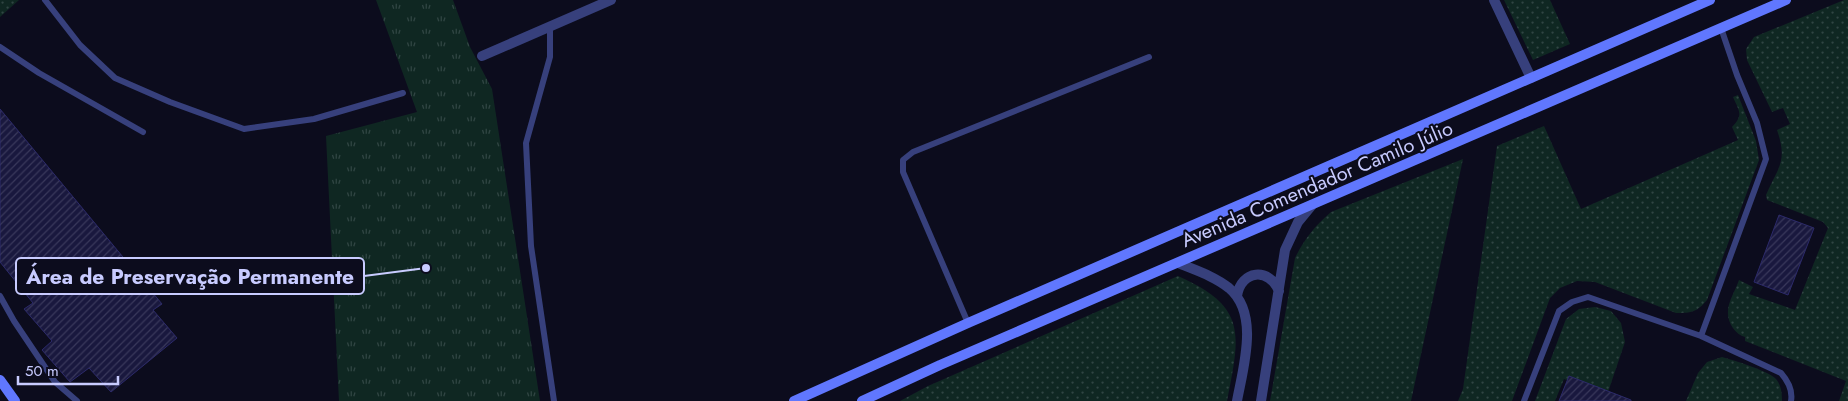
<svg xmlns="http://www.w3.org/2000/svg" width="1848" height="401" font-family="Jost,sans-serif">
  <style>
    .grass { fill: url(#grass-dots) }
    .park { fill: url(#park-tufts) }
    .building { fill: url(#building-hatch); stroke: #2c2a6a }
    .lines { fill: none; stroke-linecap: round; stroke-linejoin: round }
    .service { stroke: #37407c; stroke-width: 6 }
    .minor { stroke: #37407c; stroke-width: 10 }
    .secondary { stroke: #6077fe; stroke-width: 10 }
    .labels { text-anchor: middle; stroke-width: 4; stroke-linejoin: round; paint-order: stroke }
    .street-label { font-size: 20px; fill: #c8cbff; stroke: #0c0c1d }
    .leader { fill: none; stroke: #c8cbff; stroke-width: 2 }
    .callout-dot { fill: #c8cbff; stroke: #0c0c1d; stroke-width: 2 }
    .callout { fill: #0c0c1d; stroke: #c8cbff; stroke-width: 2 }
    .callout-label { font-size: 21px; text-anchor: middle; font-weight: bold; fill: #c8cbff }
  </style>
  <defs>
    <pattern id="grass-dots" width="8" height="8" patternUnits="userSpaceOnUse" patternTransform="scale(1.25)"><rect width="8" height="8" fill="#0f2722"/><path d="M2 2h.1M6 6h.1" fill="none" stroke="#304543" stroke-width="1.8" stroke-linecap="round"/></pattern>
    <pattern id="park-tufts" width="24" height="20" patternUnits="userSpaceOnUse" patternTransform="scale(1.25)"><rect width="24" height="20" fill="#0f2722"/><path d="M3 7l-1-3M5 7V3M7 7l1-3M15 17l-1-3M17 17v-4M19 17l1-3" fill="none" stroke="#304543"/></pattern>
    <pattern id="building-hatch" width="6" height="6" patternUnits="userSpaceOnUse" patternTransform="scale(1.25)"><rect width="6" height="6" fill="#19183e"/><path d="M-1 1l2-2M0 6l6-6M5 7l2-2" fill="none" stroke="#39385b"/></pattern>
  </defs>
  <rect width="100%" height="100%" fill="#0c0c1d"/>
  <path class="grass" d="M0,0h19l-19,17z
    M1504,0h46l20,44 -37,16z
    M1844,0h4v401h-9l7,-20 -101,-40v-4c-10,-3 -18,-15 -17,-26 0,-9 8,-22 11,-31l14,7 -4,7 46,16 33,-82 -5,-6 -56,-22 -1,-5c12,-28 22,-33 11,-65l13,-6 -7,-16 -11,4 -25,-52 -1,-11 8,-12z
    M1738,95l18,46 3,19 -52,140c-10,12 -15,13 -31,13l-81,-31 -18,-1 -17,7 -10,10 -38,103h-54l5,-12 34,-243 47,-20 37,83 157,-69 -6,-13c12,-12 7,-16 1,-30z
    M1463,159l-52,242h-141l25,-143c10,-20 19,-31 36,-46z
    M1178,276c70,31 62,58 49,125h-327l28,-15z
    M1595,307l16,4 10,12 4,19 -18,53 -43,-16 -9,22h-20l31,-82 13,-10z
    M1722,357c11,3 46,14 53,21 6,6 7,15 7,23h-96l12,-28 9,-11z"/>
  <path class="park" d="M376,0h77l17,47 22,42 48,312h-201l-13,-265 91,-24z"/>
  <path class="building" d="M0,109l162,195 -9,6 24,28 -66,54 -22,-24 -19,14 -28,-32 10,-9 -28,-32 9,-6 -33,-41z
    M1779,215l35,13 -26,67 -34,-13z
    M1569,376l62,24v1h-72z"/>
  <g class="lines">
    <path class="service" d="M45,0l35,45 35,33 55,24 74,27 70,-10 89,-26
      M550,27v30l-24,86 5,103 23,155
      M0,47l39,26 104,59
      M0,296l14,25 41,61 22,19
      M968,323l-65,-151v-12l10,-8 236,-95
      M1701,336l65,-177 -9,-36 -20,-48 -16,-47
      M1524,401l35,-90 13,-9 16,-5 113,39 80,37c7,8 12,17 10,28"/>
    <path class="minor" d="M1494,0l37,78
      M482,56l129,-56
      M1178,263c17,7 36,13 51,25 31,26 14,80 8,113
      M1237,296c4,-26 32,-29 42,-5
      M1261,401l24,-151 13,-28 14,-17"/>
    <path class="secondary" d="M0,380l15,21
      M794,401l174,-78 742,-323
      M862,401l78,-36 846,-365"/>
  </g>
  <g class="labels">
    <g class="street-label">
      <text transform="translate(1317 184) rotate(-23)" y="7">Avenida Comendador Camilo Júlio</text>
    </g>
  </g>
  <path class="leader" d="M426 268L364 276"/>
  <circle class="callout-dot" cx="426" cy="268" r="5"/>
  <rect class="callout" x="16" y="258" width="348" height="36" rx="5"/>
  <g class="callout-label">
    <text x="190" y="284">Área de Preservação Permanente</text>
  </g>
  <path d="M18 376v8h100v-8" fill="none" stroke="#c8cbff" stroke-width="2.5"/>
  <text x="25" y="376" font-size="15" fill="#c8cbff" stroke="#0c0c1d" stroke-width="4" paint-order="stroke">50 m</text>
</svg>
